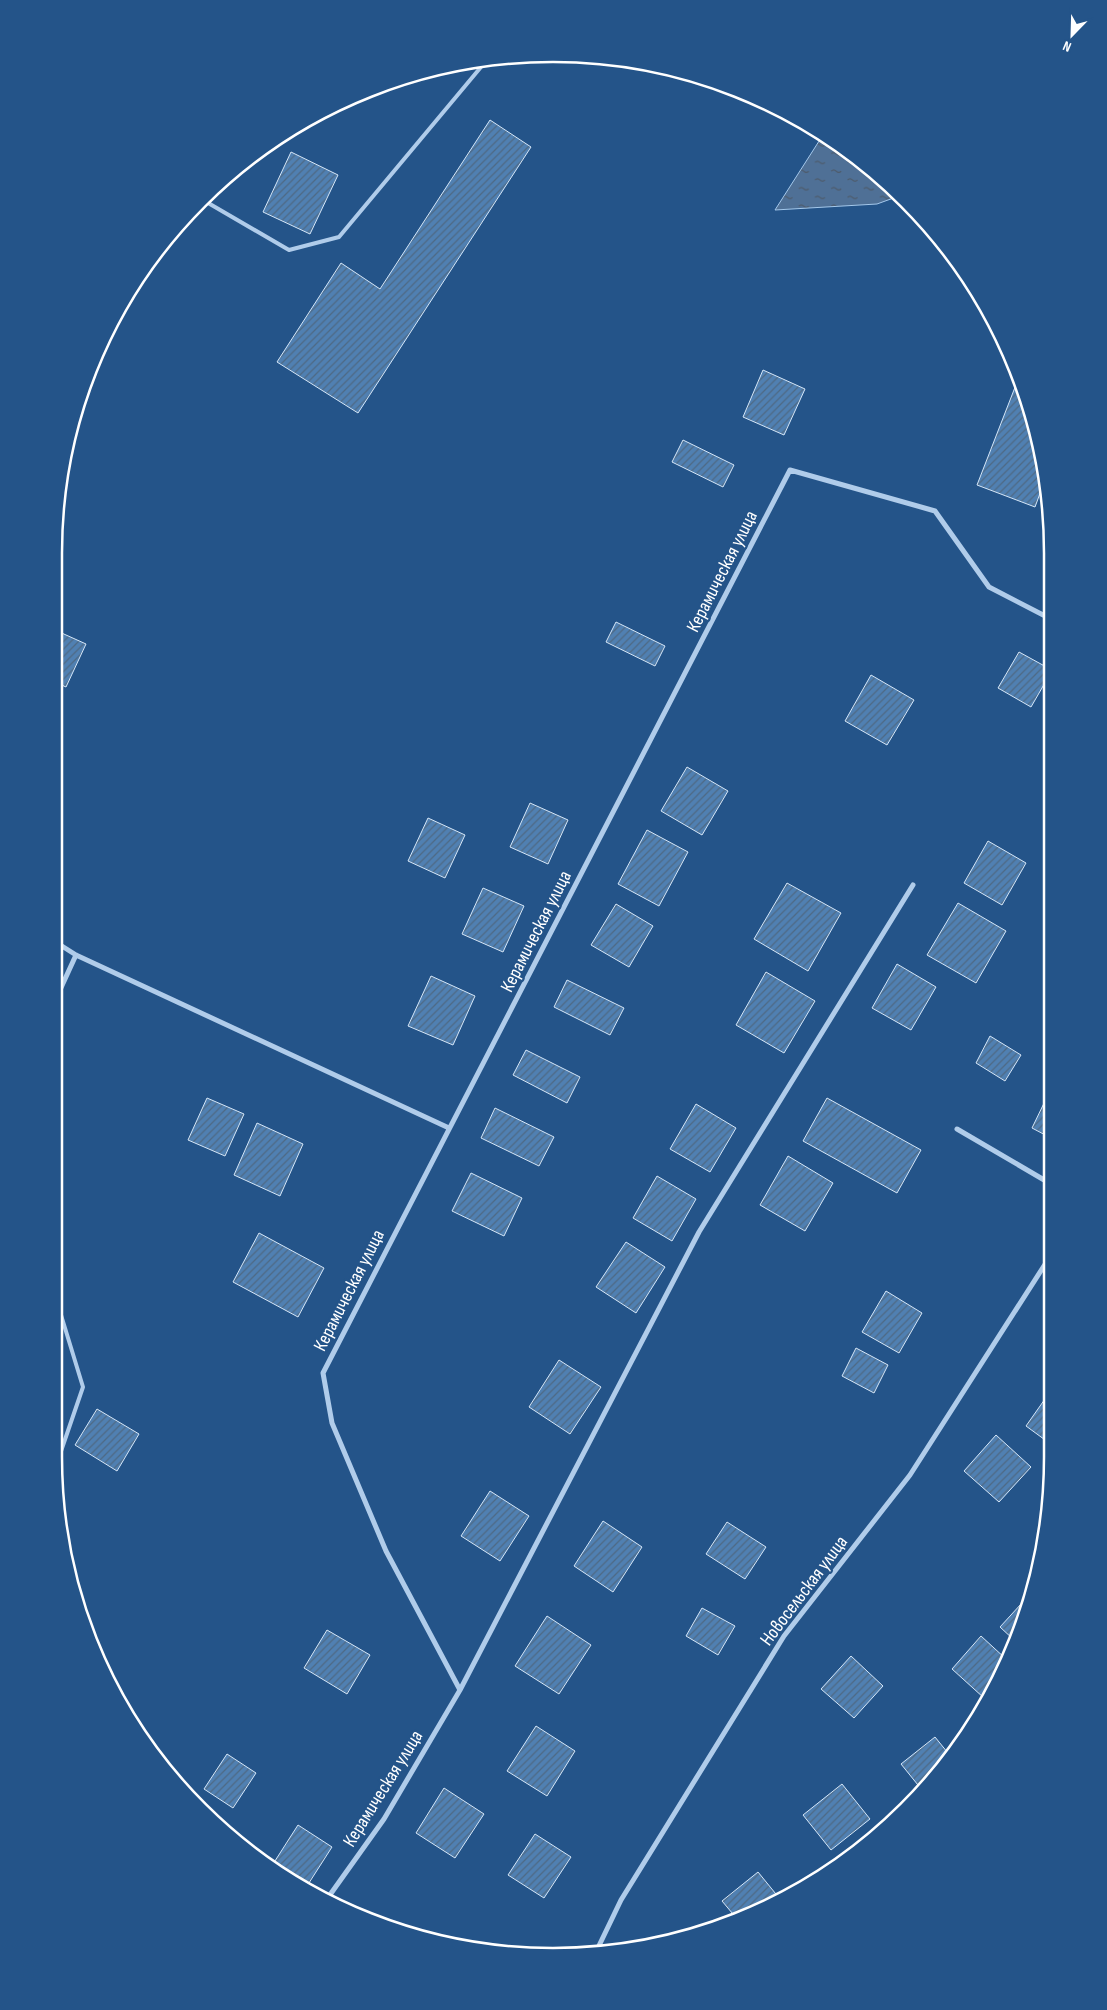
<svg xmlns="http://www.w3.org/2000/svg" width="1107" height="2010" font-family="'Sofia Sans Condensed',sans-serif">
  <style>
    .water { fill: url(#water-ripples); stroke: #a4c8eb }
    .building { fill: url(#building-hatch); stroke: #d5e6f7 }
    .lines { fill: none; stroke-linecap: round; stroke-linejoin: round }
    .service { stroke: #b0ccea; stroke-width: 4 }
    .minor { stroke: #b0ccea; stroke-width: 5 }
    .labels { text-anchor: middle; stroke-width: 4.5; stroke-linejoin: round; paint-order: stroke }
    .street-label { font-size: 19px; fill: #fff; stroke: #245489 }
    .rim { fill: none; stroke: #fff; stroke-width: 2.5 }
  </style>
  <defs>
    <pattern id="water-ripples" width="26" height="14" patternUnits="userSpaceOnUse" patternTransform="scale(1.25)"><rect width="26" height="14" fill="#4f7096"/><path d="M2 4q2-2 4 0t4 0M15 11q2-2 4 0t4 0" fill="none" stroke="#4d5a6a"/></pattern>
    <pattern id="building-hatch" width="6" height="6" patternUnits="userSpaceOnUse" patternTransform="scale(1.25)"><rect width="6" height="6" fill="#5080b2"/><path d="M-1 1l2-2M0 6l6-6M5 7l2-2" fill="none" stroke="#4e6984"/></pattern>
  </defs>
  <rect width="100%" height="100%" fill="#245489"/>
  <path class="water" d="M822,134l61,44 16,18 -22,8 -102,6 46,-72z"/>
  <path class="building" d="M490,120l41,27 -173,266 -81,-51 64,-99 39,26z
    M291,152l47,23 -28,59 -47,-22z
    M763,370l42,19 -21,46 -41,-18z
    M1019,377l27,100 -11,30 -58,-22z
    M683,440l51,25 -11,22 -51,-25z
    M616,622l49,24 -10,20 -49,-24z
    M55,630l31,14 -20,43 -11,-5z
    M1019,652l31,17v5l-19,33 -33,-19z
    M871,675l43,25 -27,45 -42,-24z
    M687,767l41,24 -26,44 -41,-24z
    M530,803l38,17 -20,44 -38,-17z
    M428,818l37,17 -20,43 -37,-17z
    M647,830l41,22 -29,54 -41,-22z
    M988,841l38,22 -24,42 -38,-22z
    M787,883l54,30 -33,58 -54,-32z
    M483,888l41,18 -21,46 -41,-18z
    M958,903l48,28 -30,52 -49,-28z
    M616,904l37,22 -24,41 -38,-22z
    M897,964l39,23 -25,43 -39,-22z
    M766,972l49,29 -31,52 -48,-28z
    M431,976l44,20 -22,49 -45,-19z
    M567,980l57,28 -14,27 -56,-28z
    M1051,1028v15l-6,-4z
    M990,1036l31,19 -16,26 -29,-18z
    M526,1050l54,27 -13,26 -54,-28z
    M207,1098l37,16 -19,42 -37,-16z
    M827,1098l94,52 -24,43 -94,-52z
    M1046,1099l5,2v37l-19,-10z
    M696,1104l40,24 -26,44 -40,-23z
    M495,1108l59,29 -15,29 -58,-28z
    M257,1123l46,21 -23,52 -46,-21z
    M788,1156l45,27 -28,48 -45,-26z
    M471,1173l51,25 -18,38 -52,-25z
    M657,1176l39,23 -24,42 -39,-23z
    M259,1233l65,35 -26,49 -65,-35z
    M626,1242l39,25 -29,46 -40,-26z
    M886,1291l36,22 -23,40 -37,-21z
    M856,1348l32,17 -14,28 -32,-17z
    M559,1360l42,27 -31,47 -41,-27z
    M1052,1389v56l-26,-19z
    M97,1409l42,25 -22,37 -42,-26z
    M996,1435l35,32 -32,35 -35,-31z
    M490,1491l39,25 -29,45 -39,-25z
    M603,1521l39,26 -29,45 -39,-26z
    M727,1522l39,25 -21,32 -39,-25z
    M1032,1592l1,1 -19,47 -14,-13z
    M702,1608l33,18 -17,29 -32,-19z
    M547,1616l44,29 -32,49 -44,-28z
    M327,1630l43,25 -23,39 -43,-26z
    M981,1636l25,23 -11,26 -11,13 -32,-29z
    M851,1656l32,30 -29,32 -33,-29z
    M536,1726l39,25 -28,45 -40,-25z
    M935,1737l17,21 -30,32 -21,-26z
    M227,1754l29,19 -23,35 -29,-19z
    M842,1784l28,35 -39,31 -28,-35z
    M444,1788l40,26 -29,44 -39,-25z
    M298,1825l34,22 -25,39 -34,-22z
    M535,1834l36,23 -27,41 -36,-23z
    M758,1872l22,27 -42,21 -16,-19z"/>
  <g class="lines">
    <path class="service" d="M203,200l86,50 50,-13 147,-176
      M54,1292l29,95 -24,70 -5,6"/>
    <path class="minor" d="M54,941l22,14 373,173
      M54,1003l22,-48
      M957,1129l94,55
      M460,1690l-74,-139 -54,-128 -9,-50 467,-903 145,41 54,76 60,31
      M327,1899l57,-80 76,-129 239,-458 214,-347
      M595,1954l26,-54 163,-264 126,-161 141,-220"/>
  </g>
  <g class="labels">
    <g class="street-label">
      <text transform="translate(721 571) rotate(-63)" y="7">Керамическая улица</text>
      <text transform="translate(535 931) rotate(-63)" y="7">Керамическая улица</text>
      <text transform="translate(348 1290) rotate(-63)" y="7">Керамическая улица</text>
      <text transform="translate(803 1590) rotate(-53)" y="7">Новосельская улица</text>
      <text transform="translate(382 1788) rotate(-58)" y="7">Керамическая улица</text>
    </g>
  </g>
  <path d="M0 0H1107V2010H0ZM553 62H553A491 491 0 0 1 1044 553V1457A491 491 0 0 1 553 1948H553A491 491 0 0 1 62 1457V553A491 491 0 0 1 553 62Z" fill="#245489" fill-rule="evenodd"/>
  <path class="rim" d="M553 62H553A491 491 0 0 1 1044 553V1457A491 491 0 0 1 553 1948H553A491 491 0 0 1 62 1457V553A491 491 0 0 1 553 62Z"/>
  <g transform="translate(1072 35) rotate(203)" stroke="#245489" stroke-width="4" paint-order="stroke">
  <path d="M0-4L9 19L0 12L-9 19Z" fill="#ffffff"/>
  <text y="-8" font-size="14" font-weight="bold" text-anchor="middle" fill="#ffffff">N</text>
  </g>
</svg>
